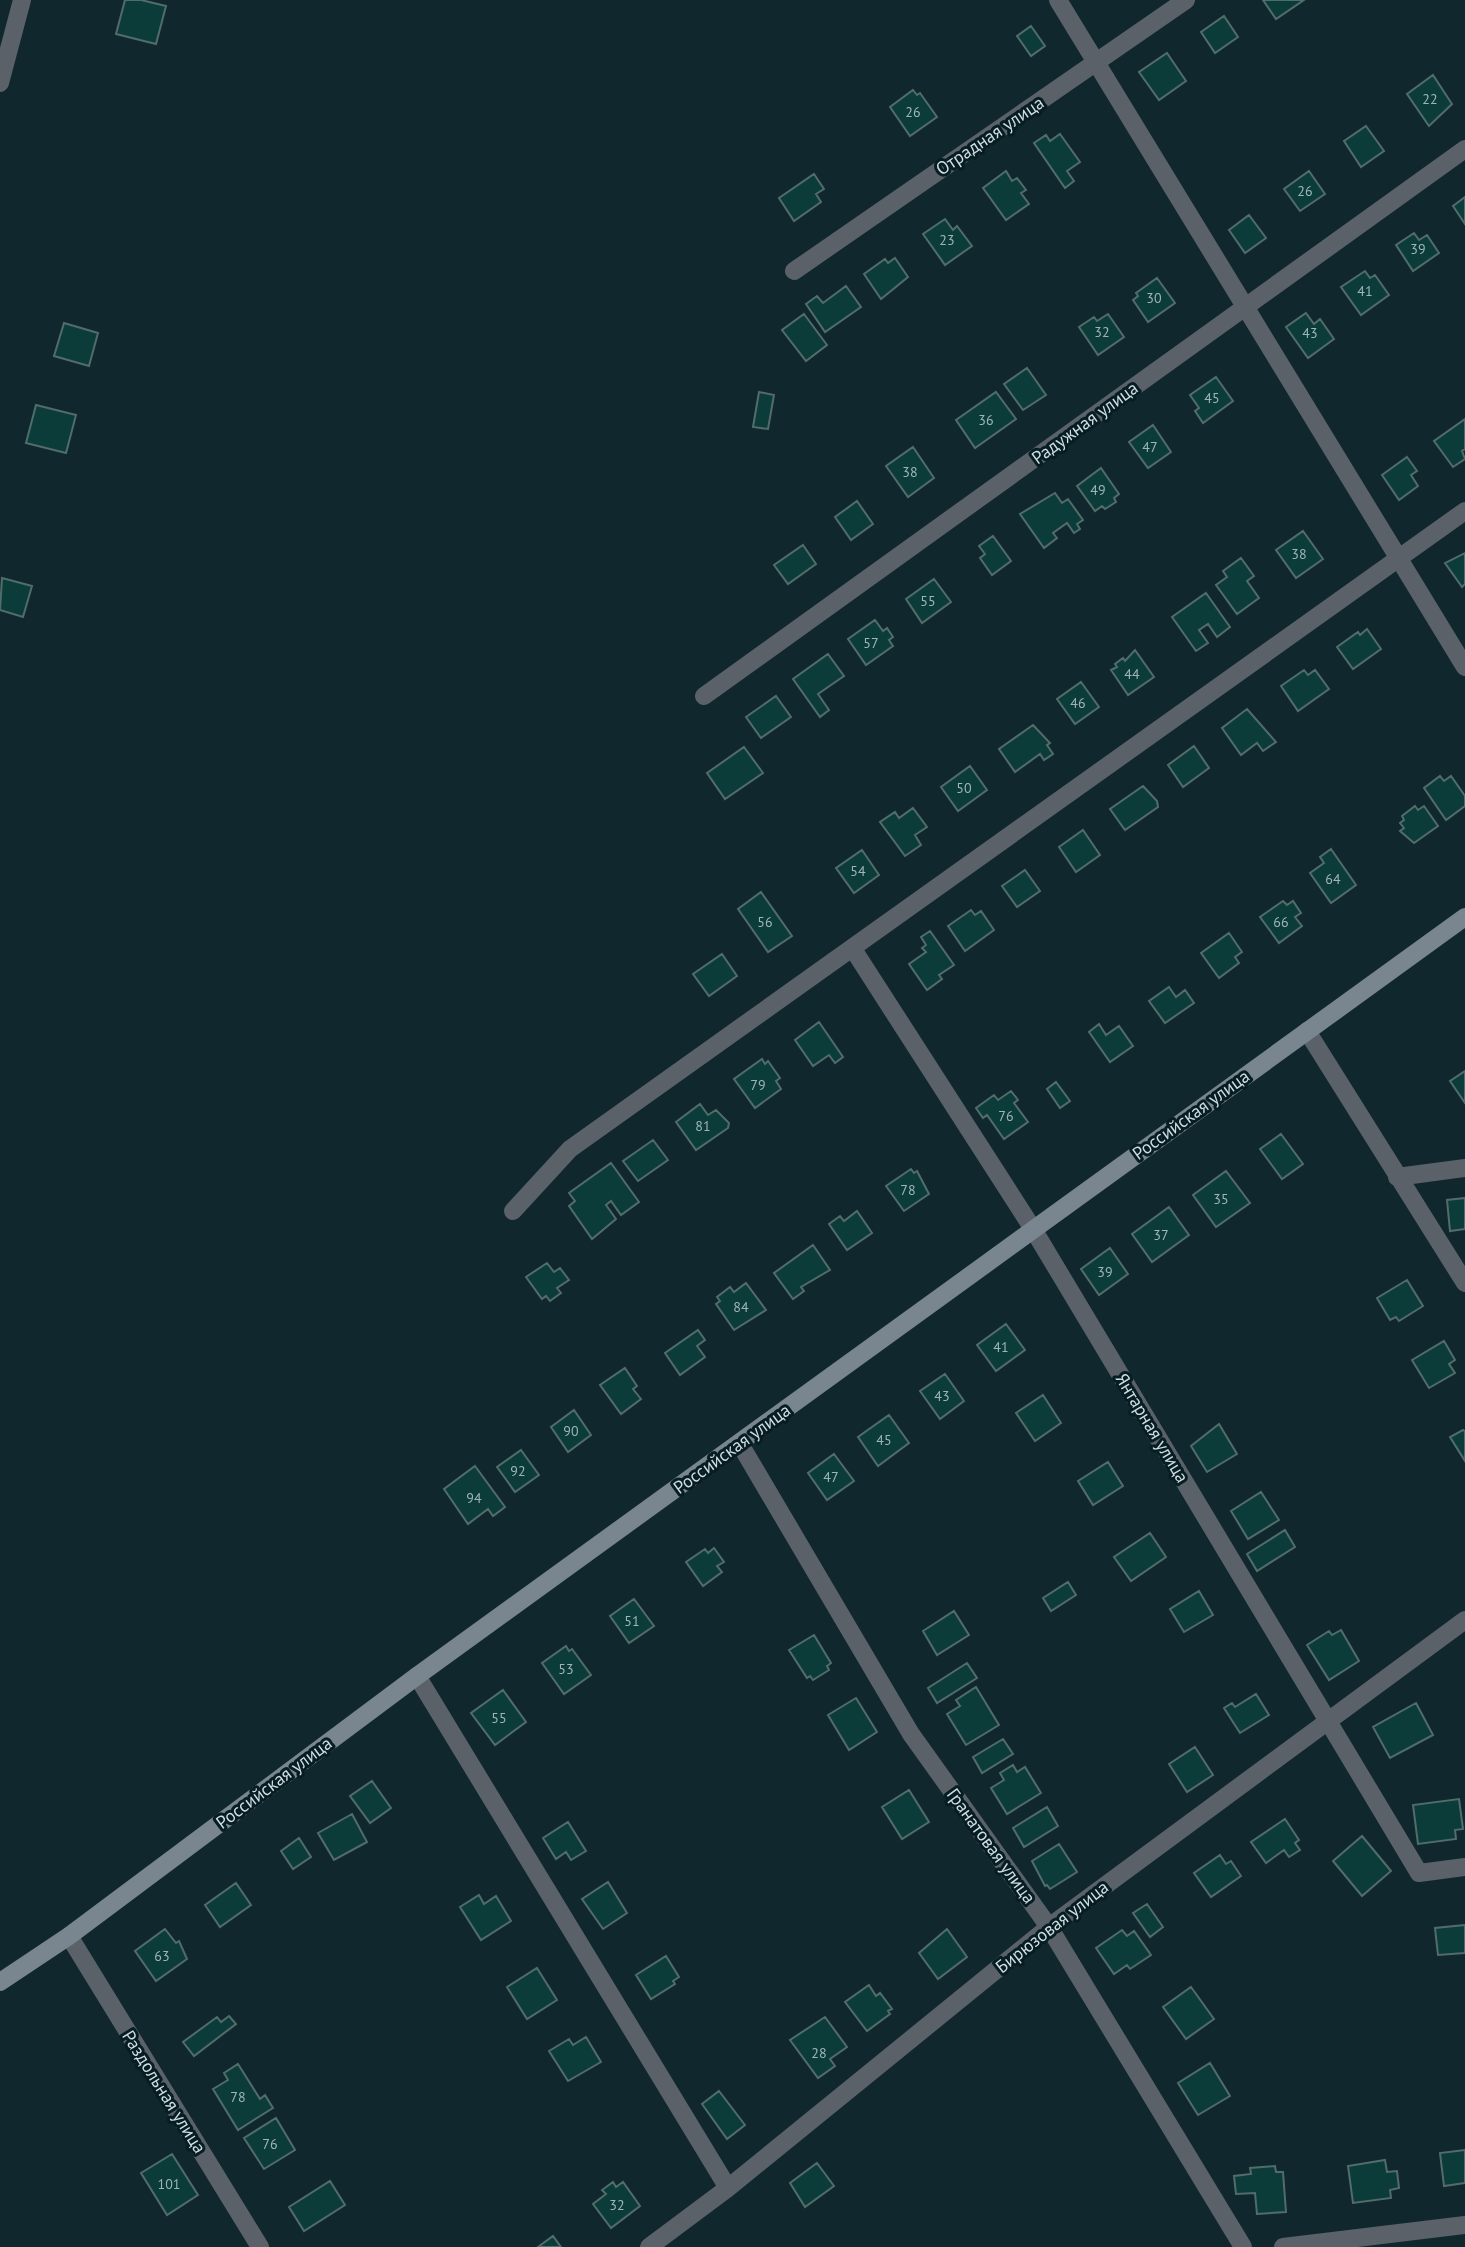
<svg xmlns="http://www.w3.org/2000/svg" width="1465" height="2247" font-family="'PT Sans',sans-serif">
  <style>
    .building { fill: #0c3c3a; stroke: #526c6a; stroke-width: 2 }
    .lines { fill: none; stroke-linecap: round; stroke-linejoin: round }
    .street { stroke: #5a6168; stroke-width: 18 }
    .secondary { stroke: #79858f; stroke-width: 18 }
    .labels { text-anchor: middle; stroke-width: 6; stroke-linejoin: round; paint-order: stroke }
    .number-label { font-size: 14px; fill: #9fb5b7 }
    .street-label { font-size: 18px; fill: #d0dde1; stroke: #061d23 }
  </style>
  <rect width="100%" height="100%" fill="#10272d"/>
  <path class="building" d="M125,0h16l25,6 -10,38 -40,-10z
    M1263,0h41l-28,19z
    M1224,16l14,21 -23,16 -14,-21z
    M1031,26l14,20 -14,10 -14,-20z
    M1167,53l19,28 -27,19 -20,-28z
    M1433,75l19,29 -23,22 -22,-32z
    M913,90l4,5 3,-2 17,24 -27,19 -20,-29z
    M1366,126l18,25 -23,16 -17,-26z
    M1060,134l20,28 -13,9 7,10 -9,7 -31,-45 12,-8 4,6z
    M1006,171l6,10 5,-3 9,12 -5,3 8,11 -23,16 -23,-32z
    M1309,171l16,23 -25,17 -16,-22z
    M814,174l10,15 -8,5 5,8 -27,19 -15,-23z
    M1465,197v27l-12,-18z
    M1249,215l17,23 -21,15 -16,-23z
    M945,219l8,11 4,-4 15,20 -27,19 -22,-31z
    M1414,233l5,7 8,-5 12,18 -26,18 -17,-26z
    M895,258l13,19 -27,22 -17,-25 21,-15 3,4z
    M1365,271l5,7 5,-3 14,20 -28,20 -20,-28z
    M1157,278l18,25 -27,19 -15,-22 5,-4 -2,-3z
    M846,286l15,21 -36,25 -19,-28 11,-8 6,7z
    M1306,313l8,11 6,-5 14,20 -26,19 -22,-31z
    M804,314l23,31 -21,16 -24,-31z
    M1108,314l16,23 -26,18 -19,-28 15,-10 3,4z
    M64,323l34,10 -9,33 -35,-10z
    M1027,368l19,27 -23,15 -19,-26z
    M1216,377l17,24 -30,22 -8,-12 4,-3 -9,-13z
    M759,392l15,3 -6,34 -15,-2z
    M996,392l20,27 -41,29 -19,-28z
    M36,405l40,10 -10,38 -40,-10z
    M1465,419v30l-3,2 3,8 -12,8 -19,-26z
    M1153,425l18,27 -23,16 -19,-26z
    M913,447l21,31 -26,19 -22,-31z
    M1407,457l10,14 -6,4 7,11 -19,14 -17,-25z
    M1101,468l18,26 -5,4 2,4 -11,7 -3,-3 -7,5 -18,-25z
    M1055,493l7,10 6,-4 15,21 -6,4 3,5 -6,4 -7,-10 -14,10 4,5 -13,10 -24,-34z
    M857,501l16,23 -22,16 -16,-23z
    M1303,531l20,28 -27,19 -20,-28z
    M993,536l18,25 -19,14 -12,-17 5,-4 -6,-8z
    M803,545l13,19 -28,20 -14,-19z
    M1465,553v31l-3,3 -17,-24z
    M1241,558l13,18 -7,5 12,17 -22,16 -21,-29 11,-8 -4,-6z
    M2,578l30,8 -9,31 -23,-7z
    M934,579l17,23 -29,21 -16,-24z
    M1206,593l24,34 -13,10 -9,-13 -9,6 9,13 -12,8 -24,-34z
    M875,620l8,11 4,-3 6,9 -4,3 4,6 -27,19 -18,-26z
    M1367,629l14,20 -28,20 -16,-22 21,-15 2,3z
    M1135,650l19,27 -26,18 -17,-25 6,-3 -2,-3 8,-6 2,3z
    M828,654l16,22 -26,18 11,16 -9,7 -27,-38z
    M1304,670l4,5 7,-5 14,19 -31,22 -17,-25z
    M1081,682l18,25 -24,17 -18,-25z
    M776,696l15,21 -30,21 -15,-21z
    M1247,709l29,33 -13,9 -6,-8 -16,12 -19,-27z
    M1033,725l17,18 -3,2 6,9 -9,6 -4,-6 -25,18 -16,-23z
    M1194,746l15,22 -26,19 -15,-22z
    M744,747l19,26 -38,26 -18,-26z
    M970,766l17,24 -29,21 -17,-24z
    M1440,776l4,5 7,-5 14,20v10l-19,14 -22,-32z
    M1143,786l14,15 1,6 -33,23 -15,-21z
    M1415,806l3,4 6,-4 14,20 -24,17 -14,-12 4,-3 -4,-5 4,-3 -2,-4z
    M913,808l14,19 -12,8 6,10 -16,11 -25,-34 15,-10 4,6z
    M1083,830l17,25 -24,17 -17,-25z
    M1331,849l25,36 -25,18 -21,-30 14,-10 -4,-6z
    M862,850l17,25 -25,18 -18,-25z
    M1025,870l15,21 -23,16 -15,-21z
    M761,892l31,44 -24,16 -30,-43z
    M1283,901l4,4 6,-4 8,12 -6,4 7,9 -23,17 -19,-26z
    M971,910l4,5 6,-4 13,19 -29,21 -17,-25z
    M930,931l24,34 -15,10 3,4 -15,11 -18,-26 17,-12 -4,-4 4,-3 -5,-8z
    M1229,933l13,19 -7,5 4,6 -20,15 -18,-25z
    M722,954l15,22 -28,20 -16,-22z
    M1169,987l7,10 9,-7 9,13 -29,20 -16,-22z
    M819,1022l24,35 -8,6 -6,-8 -16,11 -18,-26z
    M1099,1024l7,11 13,-9 14,20 -23,16 -21,-30z
    M762,1059l3,5 3,-3 12,17 -4,3 5,8 -26,19 -21,-29z
    M1465,1071v32l-15,-22z
    M1056,1082l14,19 -10,7 -13,-19z
    M1011,1091l7,9 -4,3 14,19 -24,17 -17,-24 -4,3 -7,-10 18,-13 4,5z
    M700,1104l8,11 8,-5 13,13 -1,5 -32,22 -20,-28z
    M1281,1134l22,30 -21,15 -22,-30z
    M653,1140l15,20 -30,21 -15,-20z
    M611,1163l28,39 -18,13 -10,-14 -5,4 10,14 -24,20 -23,-33 6,-5 -6,-8z
    M911,1169l3,4 3,-2 12,23 -25,17 -18,-25z
    M1226,1171l24,32 -34,24 -23,-32z
    M1465,1198v31l-15,2 -3,-31z
    M1169,1207l20,28 -37,27 -20,-28z
    M857,1211l15,22 -25,17 -18,-26 11,-8 4,5z
    M813,1245l17,25 -29,17 3,4 -11,8 -19,-26z
    M1110,1248l18,26 -29,21 -18,-26z
    M547,1263l7,9 6,-4 9,12 -12,8 4,5 -11,8 -4,-5 -4,3 -16,-22z
    M1407,1280l16,26 -24,15 -3,-4 -6,3 -13,-22z
    M746,1283l20,27 -32,20 -18,-26 4,-3 -3,-4 13,-10 4,5z
    M1006,1324l19,26 -29,21 -19,-26z
    M698,1330l7,10 -8,6 8,11 -25,18 -15,-22z
    M1444,1341l11,19 -6,4 6,9 -26,15 -17,-28z
    M625,1368l12,18 -4,3 8,10 -20,15 -21,-29z
    M945,1374l19,27 -24,18 -20,-28z
    M1043,1395l18,28 -26,18 -19,-28z
    M574,1410l17,25 -23,17 -17,-25z
    M889,1415l20,28 -31,23 -20,-29z
    M1219,1424l18,30 -30,18 -16,-26z
    M1463,1430l2,1v30l-15,-24z
    M521,1450l18,25 -24,17 -18,-25z
    M834,1454l20,27 -27,19 -19,-27z
    M1108,1462l15,24 -30,19 -15,-24z
    M475,1466l30,41 -12,9 -5,-7 -20,15 -24,-35z
    M1261,1492l18,28 -31,19 -17,-28z
    M1285,1530l10,17 -38,24 -10,-17z
    M1150,1533l16,24 -35,24 -17,-24z
    M714,1548l10,14 -7,4 5,6 -19,14 -17,-24 19,-13 3,4z
    M1068,1582l8,13 -25,16 -8,-13z
    M1199,1591l14,24 -29,17 -14,-23z
    M634,1599l20,27 -25,17 -19,-27z
    M954,1611l15,24 -32,20 -14,-24z
    M1341,1630l18,31 -30,19 -22,-35 22,-14 3,4z
    M814,1635l17,28 -4,3 2,4 -16,10 -3,-4 -3,2 -18,-28z
    M566,1646l3,5 3,-2 19,26 -27,19 -22,-31z
    M967,1663l10,15 -40,25 -9,-15z
    M976,1687l23,38 -33,20 -19,-31 13,-8 -4,-6z
    M503,1690l23,32 -31,23 -24,-32z
    M1256,1694l13,21 -29,18 -16,-25 8,-5 3,4z
    M856,1698l21,34 -28,18 -21,-35z
    M1416,1703l17,32 -43,23 -17,-31z
    M1003,1739l10,15 -31,19 -9,-16z
    M1195,1747l18,28 -26,17 -18,-28z
    M1013,1765l4,7 8,-5 16,26 -34,21 -16,-26 13,-8 -4,-7z
    M372,1781l19,27 -21,15 -20,-27z
    M909,1790l20,32 -27,17 -20,-32z
    M1459,1799l4,30 -8,1 1,9 -38,5 -5,-39z
    M1047,1807l11,19 -34,21 -11,-19z
    M352,1814l15,28 -33,18 -16,-27z
    M1285,1819l14,21 -4,3 5,7 -11,7 -5,-7 -18,13 -15,-21z
    M568,1822l18,29 -15,9 -5,-8 -10,7 -13,-21z
    M1362,1836l29,35 -29,25 -29,-35z
    M299,1838l12,19 -18,12 -12,-18z
    M1059,1844l18,28 -27,17 -3,-4 -2,1 -13,-25z
    M1220,1855l6,9 5,-3 10,15 -30,21 -17,-24z
    M608,1882l19,31 -24,16 -21,-30z
    M236,1883l15,22 -31,22 -15,-22z
    M479,1895l5,9 12,-8 15,25 -30,19 -21,-33z
    M1147,1904l16,23 -13,10 -17,-24z
    M1465,1925v28l-27,2 -3,-27z
    M165,1929l11,14 3,-2 8,18 -31,22 -21,-30z
    M947,1929l20,28 -29,22 -19,-26z
    M1122,1930l5,6 7,-5 17,24 -21,14 -3,-4 -13,9 -18,-26z
    M666,1956l13,21 -6,4 2,3 -24,15 -15,-24z
    M537,1968l20,32 -30,19 -20,-32z
    M869,1985l7,11 4,-3 12,16 -4,2 2,3 -23,17 -22,-29z
    M1191,1987l23,32 -28,20 -23,-32z
    M229,2016l7,8 -42,32 -11,-14 34,-25 4,5z
    M825,2017l22,30 -17,12 5,7 -17,12 -28,-38z
    M586,2037l15,25 -33,19 -19,-30 20,-12 4,6z
    M1210,2063l20,33 -32,19 -20,-32z
    M238,2064l22,35 5,-4 8,13 -35,22 -25,-41 15,-9 -4,-7z
    M719,2091l26,34 -18,14 -25,-35z
    M276,2118l19,32 -31,19 -20,-31z
    M1465,2150v33l-21,3 -4,-33z
    M172,2154l26,41 -31,20 -26,-42z
    M1385,2160l2,12 10,-1 2,17 -9,2 1,8 -38,5 -5,-37z
    M817,2163l17,23 -29,21 -15,-24z
    M1275,2166l1,6h7l3,40 -29,2 -2,-21 -19,1 -2,-18 17,-2 -1,-6z
    M330,2181l15,24 -41,26 -15,-24z
    M613,2182l3,5 7,-5 17,24 -29,22 -18,-24 13,-10 -4,-4z
    M553,2236l8,11h-23z"/>
  <g class="lines">
    <path class="street" d="M1058,0l407,667
      M0,83l22,-83
      M794,271l392,-271
      M704,696l761,-547
      M853,949l180,280 386,644 46,-6
      M1307,1031l158,252
      M1397,1177l68,-9
      M513,1211l57,-62 895,-638
      M740,1444l171,290 138,193 194,320
      M417,1676l311,512
      M69,1936l191,311
      M649,2247l79,-59 321,-261 416,-307
      M1283,2247l182,-22"/>
    <path class="secondary" d="M0,1982l69,-46 348,-260 1048,-759"/>
  </g>
  <g class="labels">
    <g class="number-label">
      <text x="1430" y="104">22</text>
      <text x="913" y="117">26</text>
      <text x="1305" y="196">26</text>
      <text x="947" y="245">23</text>
      <text x="1418" y="254">39</text>
      <text x="1365" y="296">41</text>
      <text x="1154" y="303">30</text>
      <text x="1102" y="337">32</text>
      <text x="1310" y="338">43</text>
      <text x="1212" y="403">45</text>
      <text x="986" y="425">36</text>
      <text x="1150" y="452">47</text>
      <text x="910" y="477">38</text>
      <text x="1098" y="495">49</text>
      <text x="1299" y="559">38</text>
      <text x="928" y="606">55</text>
      <text x="871" y="648">57</text>
      <text x="1132" y="679">44</text>
      <text x="1078" y="708">46</text>
      <text x="964" y="793">50</text>
      <text x="858" y="876">54</text>
      <text x="1333" y="884">64</text>
      <text x="765" y="927">56</text>
      <text x="1281" y="927">66</text>
      <text x="758" y="1090">79</text>
      <text x="1006" y="1121">76</text>
      <text x="703" y="1131">81</text>
      <text x="908" y="1195">78</text>
      <text x="1221" y="1204">35</text>
      <text x="1161" y="1240">37</text>
      <text x="1105" y="1277">39</text>
      <text x="741" y="1312">84</text>
      <text x="1001" y="1352">41</text>
      <text x="942" y="1401">43</text>
      <text x="571" y="1436">90</text>
      <text x="884" y="1445">45</text>
      <text x="518" y="1476">92</text>
      <text x="831" y="1482">47</text>
      <text x="474" y="1503">94</text>
      <text x="632" y="1626">51</text>
      <text x="566" y="1674">53</text>
      <text x="499" y="1723">55</text>
      <text x="162" y="1961">63</text>
      <text x="819" y="2058">28</text>
      <text x="238" y="2102">78</text>
      <text x="270" y="2149">76</text>
      <text x="169" y="2189">101</text>
      <text x="617" y="2210">32</text>
    </g>
    <g class="street-label">
      <text transform="translate(990 136) rotate(-34)" y="6">Отрадная улица</text>
      <text transform="translate(1085 423) rotate(-36)" y="6">Радужная улица</text>
      <text transform="translate(1191 1115) rotate(-36)" y="6">Российская улица</text>
      <text transform="translate(1152 1428) rotate(59)" y="6">Янтарная улица</text>
      <text transform="translate(732 1449) rotate(-36)" y="6">Российская улица</text>
      <text transform="translate(274 1783) rotate(-37)" y="6">Российская улица</text>
      <text transform="translate(991 1846) rotate(54)" y="6">Гранатовая улица</text>
      <text transform="translate(1052 1927) rotate(-38)" y="6">Бирюзовая улица</text>
      <text transform="translate(164 2092) rotate(58)" y="6">Раздольная улица</text>
    </g>
  </g>
</svg>
